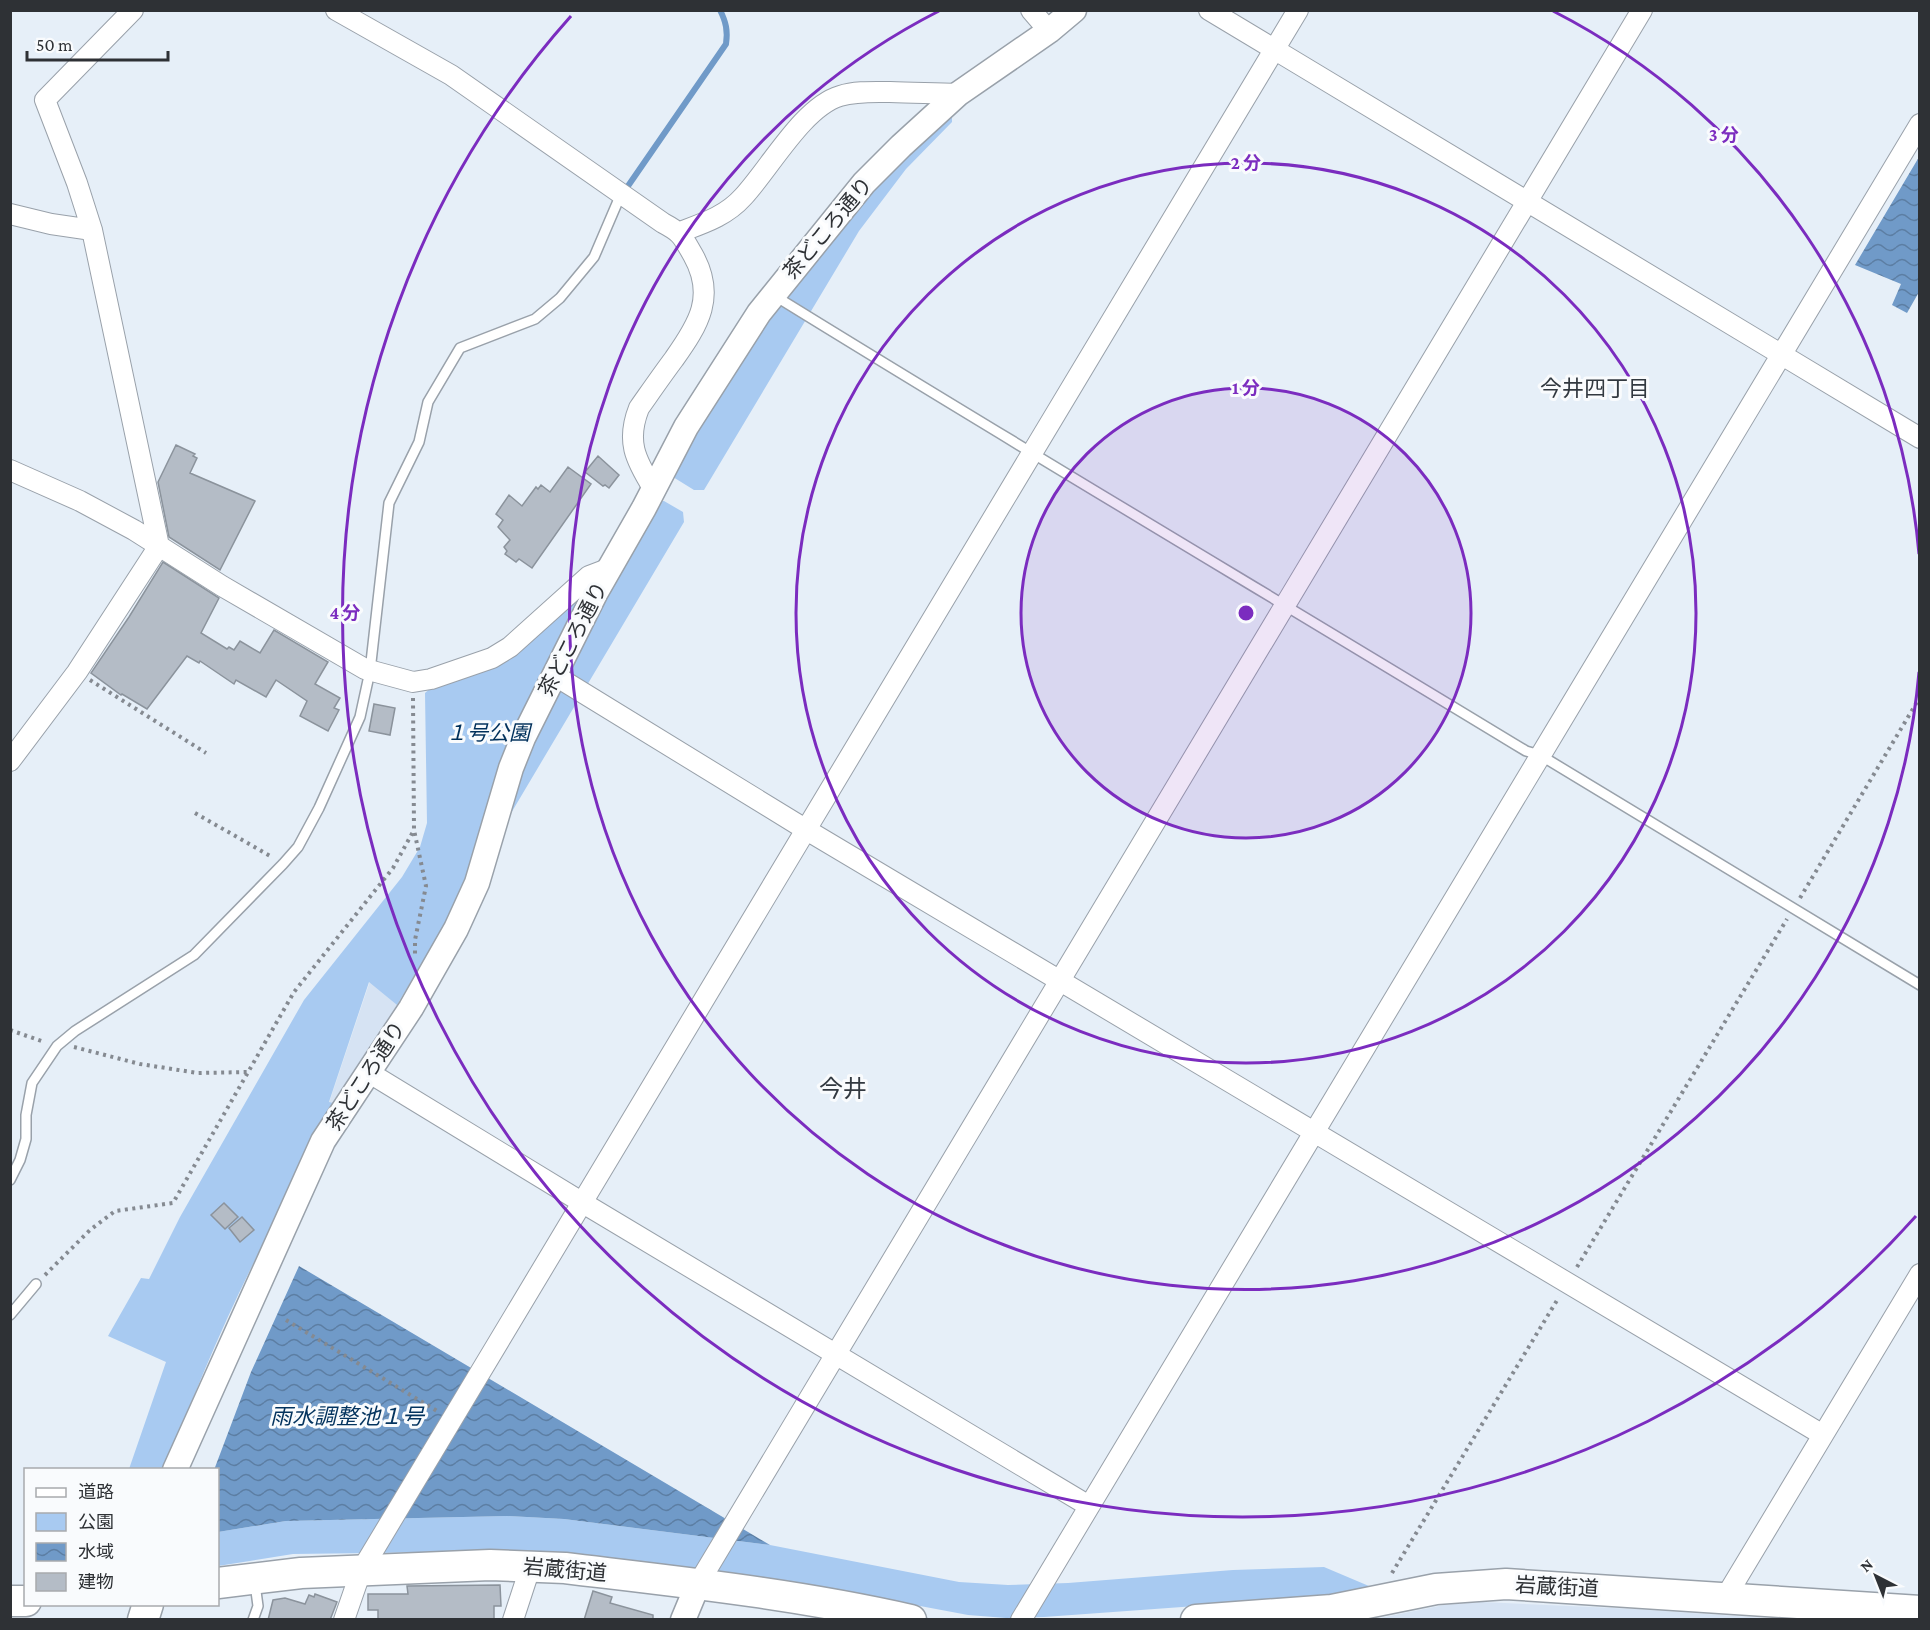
<svg xmlns="http://www.w3.org/2000/svg" width="1930" height="1630" font-family="'Crimson Pro','Noto Sans JP',serif">
  <style>
    .built { fill: #d6e3f3 }
    .green { fill: #a8caf1 }
    .water { fill: url(#water-waves) }
    .lines { fill: none; stroke-linecap: round; stroke-linejoin: round }
    .stream { stroke: #709ac8; stroke-width: 6 }
    .building { fill: #b4bcc6; stroke: #8b939c; stroke-width: 1.5 }
    .service-casing { stroke: #99a1aa; stroke-width: 12 }
    .minor-casing { stroke: #99a1aa; stroke-width: 22 }
    .tertiary-casing { stroke: #99a1aa; stroke-width: 27 }
    .primary-casing { stroke: #99a1aa; stroke-width: 33 }
    .path { stroke: #858a91; stroke-width: 4; stroke-dasharray: 3 4.5; stroke-linecap: butt }
    .service { stroke: #fff; stroke-width: 9 }
    .minor { stroke: #fff; stroke-width: 20 }
    .tertiary { stroke: #fff; stroke-width: 24 }
    .primary { stroke: #fff; stroke-width: 30 }
    .ring { fill: none; stroke: #7b2cbf; stroke-width: 3 }
    .labels { text-anchor: middle; stroke-width: 6; stroke-linejoin: round; paint-order: stroke }
    .street-label { font-size: 21px; fill: #2e3135; stroke: #f9fbfd }
    .park-label { font-size: 21px; font-style: italic; fill: #00305b; stroke: #f9fbfd }
    .neighbourhood-label { font-size: 22px; fill: #323940; stroke: #f9fbfd }
    .water-label { font-size: 22px; font-style: italic; fill: #03335e; stroke: #f9fbfd }
    .quarter-label { font-size: 24px; fill: #323940; stroke: #f9fbfd }
    .centre { fill: #7b2cbf; stroke: #f9fbfd; stroke-width: 3 }
    .ring-label { font-size: 18px; text-anchor: middle; font-weight: bold; fill: #7b2cbf; stroke: #f9fbfd; stroke-width: 6; stroke-linejoin: round; paint-order: stroke }
  </style>
  <defs>
    <pattern id="water-waves" width="16" height="10" patternUnits="userSpaceOnUse" patternTransform="scale(1.5)"><rect width="16" height="10" fill="#709ac8"/><path d="M0 5q4-4 8 0t8 0" fill="none" stroke="#5c7ea3"/></pattern>
  </defs>
  <rect width="100%" height="100%" fill="#e6eff8"/>
  <path class="built" d="M370,981l27,24 -60,99 -8,-1z
    M1482,1602l153,7 144,10h-404l69,-14z"/>
  <path class="green" d="M952,113v9l-46,47 -47,62 -155,259h-10l-21,-13 29,-66 155,-213z
    M664,501l19,11 1,10 -287,483 -28,-23 -40,120 8,2c-65,118 -127,238 -170,365h-38l37,-107 -58,-26 33,-58 8,1 31,-62 124,-217 98,-123 18,-30 7,-24 -2,-130 9,-8 66,-21 123,-109 29,-53z
    M507,1516l57,3 206,26 189,37 49,3 60,-2 165,-13 91,-3 52,22 -68,9 -264,19 -38,1 -38,-3 -181,-34 -202,-25 -58,-5 -234,3 -75,12v-34l68,-11z"/>
  <path class="water" d="M1919,157v135l-12,21 -15,-8 9,-21 -46,-19z
    M299,1266l471,279 -206,-26 -57,-3 -221,5 -68,11v-62h-4l37,-98z"/>
  <g class="lines">
    <path class="stream" d="M628,186l98,-142c2,-13 0,-22 -6,-34"/>
  </g>
  <path class="building" d="M176,445l19,9 -2,2 4,2 -7,15 65,28 -35,69 -51,-33 -11,-55z
    M598,456l21,19 -10,13 -4,-3 -2,1 -18,-14z
    M568,467l23,17 -59,84 -13,-9 -3,3 -11,-8 2,-3 -3,-4 6,-7 -12,-13 5,-7 -7,-6 13,-19 13,11 14,-19 2,2 3,-4 9,7z
    M163,562l56,36 -18,35 26,16 2,-2 5,3 6,-9 20,12 14,-23 54,32 -13,22 25,14 -6,10 5,2 -11,21 -28,-15 7,-15 -31,-21 -10,17 -30,-17 -2,4 -34,-23 -1,2 -12,-7 -40,53 -25,-15 -1,1 -30,-22 38,-56z
    M374,704l21,4 -5,27 -21,-4z
    M224,1203l14,14 -13,12 -14,-14z
    M242,1217l12,13 -14,12 -11,-14z
    M500,1585l1,21h-7v14h-116v-10h-10v-16h40l-1,-8z
    M593,1591l19,6 -2,6 43,12v5h-69z
    M315,1594l22,8 -7,18h-62l5,-20 12,-2 20,6 4,-9 5,2z"/>
  <g class="lines">
    <defs>
      <path id="service" d="M775,296c249,154 501,303 751,455l14,4 380,230
        M10,1180l10,-20 6,-21v-24l6,-32 25,-37 18,-15 119,-76 89,-91 15,-17 21,-39 41,-91 10,-46 19,-168 30,-61 9,-40 32,-54 75,-29 25,-21 34,-41 27,-63
        M10,1315l26,-31
        M253,1620l5,-14 -3,-22"/>
      <path id="minor" d="M336,10l115,65 212,148c19,10 19,13 30,32 23,41 6,69 -19,104 -12,16 -23,32 -35,49 -13,33 -4,51 14,80
        M1031,10l18,21
        M1209,10l711,428
        M10,214l41,10 41,6
        M680,232c24,-9 46,-16 63,-35 27,-29 60,-90 97,-101 16,-5 33,-4 50,-4 23,1 45,1 68,2
        M10,470l70,31 54,29 88,56 143,83 48,13 18,-3 61,-21 18,-11 79,-71 21,-8
        M554,675l251,154 1018,606
        M10,761l67,-89 82,-126 -67,-316 -15,-47 -32,-83 88,-90
        M368,1072l215,131 506,303
        M698,1584l944,-1574
        M1725,1598l195,-324
        M344,1620l17,-49 937,-1561
        M513,1620l18,-55
        M1021,1620l899,-1496"/>
      <path id="tertiary" d="M175,1470l148,-329 88,-133 45,-79 21,-46 34,-115 12,-30 73,-146 48,-84 42,-81 73,-114 105,-130 37,-37 57,-52 91,-63 25,-21
        M683,1620l15,-36"/>
      <path id="primary" d="M218,1583l83,-10 189,-8 75,3c116,14 232,26 346,52
        M10,1601h16
        M143,1620l5,-16
        M1196,1620l136,-10 104,-21 70,-5 414,27"/>
    </defs>
    <use href="#service" class="service-casing"/>
    <use href="#minor" class="minor-casing"/>
    <use href="#tertiary" class="tertiary-casing"/>
    <use href="#primary" class="primary-casing"/>
    <path class="path" d="M90,680l116,73
      M413,698l1,132 12,56 -11,54v18
      M195,813l77,44
      M1800,898l120,-201
      M10,1030l34,12
      M74,1047l66,17 58,9 51,-1
      M1577,1267l210,-348
      M45,1275l45,-45 25,-19 58,-8 121,-211 99,-124 21,-38
      M286,1320l151,91
      M1392,1573l167,-276"/>
    <use href="#service" class="service"/>
    <use href="#minor" class="minor"/>
    <use href="#tertiary" class="tertiary"/>
    <use href="#primary" class="primary"/>
  </g>
  <circle cx="1246" cy="613" r="225" fill="#7b2cbf" fill-opacity=".12"/>
  <g class="ring">
    <circle cx="1246" cy="613" r="225"/>
    <circle cx="1246" cy="613" r="450"/>
    <path d="M1919 672A676 676 0 1 1 939 11M1553 11A676 676 0 0 1 1919 554"/>
    <path d="M1916 1216A901 901 0 0 1 571 16"/>
  </g>
  <g class="labels">
    <g class="street-label">
      <text transform="translate(828 228) rotate(-50)" y="7">茶どころ通り</text>
      <text transform="translate(573 639) rotate(-63)" y="7">茶どころ通り</text>
      <text transform="translate(366 1076) rotate(-57)" y="7">茶どころ通り</text>
      <text transform="translate(565 1570) rotate(5)" y="7">岩蔵街道</text>
      <text transform="translate(1557 1587) rotate(3)" y="7">岩蔵街道</text>
    </g>
    <g class="park-label">
      <text x="488" y="740">１号公園</text>
    </g>
    <g class="neighbourhood-label">
      <text x="1595" y="396">今井四丁目</text>
    </g>
    <g class="water-label">
      <text x="347" y="1424">雨水調整池１号</text>
    </g>
    <g class="quarter-label">
      <text x="843" y="1097">今井</text>
    </g>
  </g>
  <circle cx="1246" cy="613" r="9" class="centre"/>
  <g class="ring-label">
    <text x="1724" y="141">3 分</text>
    <text x="1246" y="169">2 分</text>
    <text x="1246" y="394">1 分</text>
    <text x="345" y="619">4 分</text>
  </g>
  <rect width="1930" height="1630" fill="none" stroke="#2e3135" stroke-width="24"/>
  <rect x="24" y="1468" width="195" height="138" fill="#f9fbfd" stroke="#a8aaad" stroke-width="1.5"/>
  <rect x="36" y="1488" width="30" height="9" fill="#ffffff" stroke="#a8aaad" stroke-width="1.5"/>
  <text x="78" y="1498" font-size="18" fill="#2e3135">道路</text>
  <rect x="36" y="1513" width="30" height="18" fill="#a8caf1" stroke="#a8aaad" stroke-width="1.5"/>
  <text x="78" y="1528" font-size="18" fill="#2e3135">公園</text>
  <rect x="36" y="1543" width="30" height="18" fill="url(#water-waves)" stroke="#a8aaad" stroke-width="1.5"/>
  <text x="78" y="1558" font-size="18" fill="#2e3135">水域</text>
  <rect x="36" y="1573" width="30" height="18" fill="#b4bcc6" stroke="#a8aaad" stroke-width="1.5"/>
  <text x="78" y="1588" font-size="18" fill="#2e3135">建物</text>
  <g transform="translate(1876 1576) rotate(318)" stroke="#f9fbfd" stroke-width="4.5" paint-order="stroke">
  <path d="M0-4.5L10 22L0 15L-10 22Z" fill="#2e3135"/>
  <text y="-9" font-size="16" font-weight="bold" text-anchor="middle" fill="#2e3135">N</text>
  </g>
  <path d="M27 51v9h141v-9" fill="none" stroke="#2e3135" stroke-width="3"/>
  <text x="36" y="51" font-size="18" fill="#2e3135" stroke="#f9fbfd" stroke-width="4.5" paint-order="stroke">50 m</text>
</svg>
